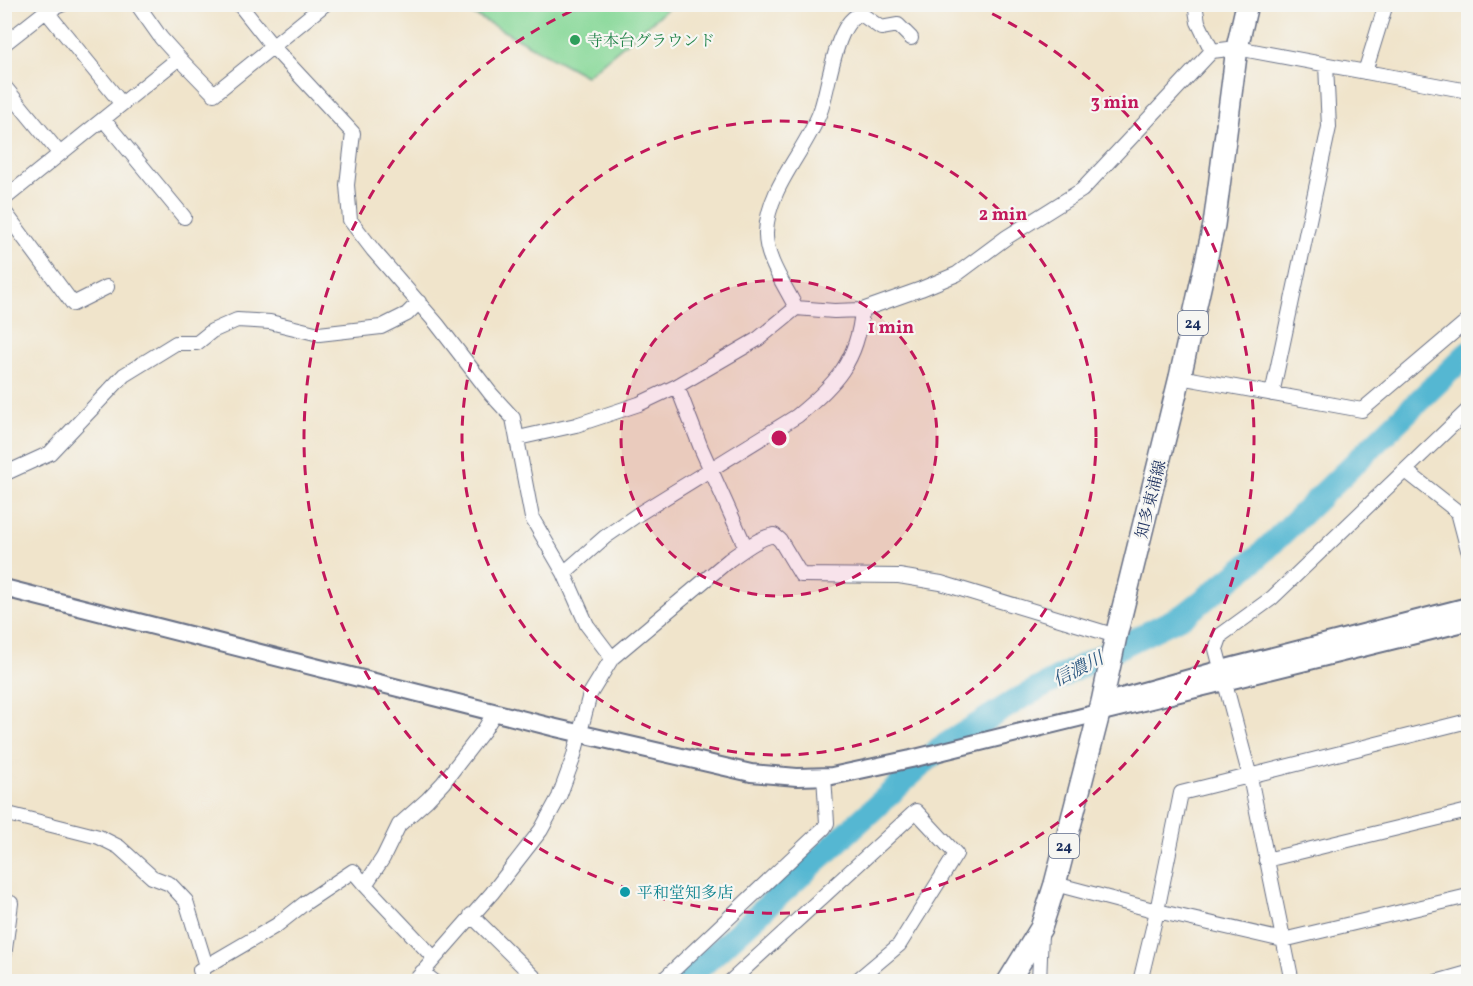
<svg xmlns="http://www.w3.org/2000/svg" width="1473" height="986" font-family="Vollkorn,'Noto Serif JP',serif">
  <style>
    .green { fill: #87d898; stroke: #51847b; stroke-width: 1.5 }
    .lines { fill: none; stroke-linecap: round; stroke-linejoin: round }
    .river { stroke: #54b7d2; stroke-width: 24 }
    .minor-casing { stroke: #666e84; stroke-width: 16 }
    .tertiary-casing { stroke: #666e84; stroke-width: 20 }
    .primary-casing { stroke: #666e84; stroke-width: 24 }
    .minor { stroke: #fff; stroke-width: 14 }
    .tertiary { stroke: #fff; stroke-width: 16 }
    .primary { stroke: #fff; stroke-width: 21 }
    .ring { fill: none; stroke: #c2185b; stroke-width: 3; stroke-dasharray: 10 8 }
    .leisure-dot { fill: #2e9e5b; stroke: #f6f6f2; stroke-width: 2 }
    .culture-dot { fill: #0f9aa8; stroke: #f6f6f2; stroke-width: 2 }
    .labels { text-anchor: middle; stroke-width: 4.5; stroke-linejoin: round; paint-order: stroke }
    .shield { fill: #f6f6f2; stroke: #5d6b8a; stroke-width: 1.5 }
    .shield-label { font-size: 15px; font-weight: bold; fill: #1b2f5e }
    .leisure-label { font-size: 16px; fill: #27864d; stroke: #f6f6f2; text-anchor: start }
    .street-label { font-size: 16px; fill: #1b2f5e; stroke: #f6f6f2 }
    .culture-label { font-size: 16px; fill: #0d838f; stroke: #f6f6f2; text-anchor: start }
    .water-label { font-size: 18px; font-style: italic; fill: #2c5881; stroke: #f6f6f2 }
    .centre { fill: #c2185b; stroke: #f6f6f2; stroke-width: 3 }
    .ring-label { font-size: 18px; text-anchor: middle; font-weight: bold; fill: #c2185b; stroke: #f6f6f2; stroke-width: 4.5; stroke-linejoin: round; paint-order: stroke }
  </style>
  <rect width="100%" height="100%" fill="#f6f6f2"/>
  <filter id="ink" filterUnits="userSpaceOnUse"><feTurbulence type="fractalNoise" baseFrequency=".0167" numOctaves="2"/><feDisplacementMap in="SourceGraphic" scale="12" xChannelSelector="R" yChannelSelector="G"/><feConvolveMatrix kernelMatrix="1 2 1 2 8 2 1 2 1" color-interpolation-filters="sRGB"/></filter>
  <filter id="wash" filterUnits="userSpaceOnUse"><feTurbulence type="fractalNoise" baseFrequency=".008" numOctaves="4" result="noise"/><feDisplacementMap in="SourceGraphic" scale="24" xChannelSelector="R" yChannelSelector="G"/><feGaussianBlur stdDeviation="1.35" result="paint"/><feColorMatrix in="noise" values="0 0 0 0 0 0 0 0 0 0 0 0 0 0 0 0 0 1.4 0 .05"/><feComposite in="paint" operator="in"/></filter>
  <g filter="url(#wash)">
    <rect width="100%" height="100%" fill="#f0e4cb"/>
    <path class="green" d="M456,5h216l-86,71z"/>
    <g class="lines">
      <path class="river" d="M684,982l255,-233 78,-49 66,-35 103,-51 72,-57 210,-204"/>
    </g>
  </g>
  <g filter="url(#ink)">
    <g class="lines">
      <defs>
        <path id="minor" d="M239,4l34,43 80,86 -6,52 3,35 23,30 64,74 54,70 22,24 19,100 32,55 23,52 25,33
          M1195,4l3,18 14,29
          M46,11l76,93
          M4,44l42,-33 17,-7
          M179,58l35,36 111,-90
          M1365,72l21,-68
          M4,86l56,68
          M103,119l81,98
          M4,199l175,-141 -18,-20 -24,-34
          M4,211l69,93 34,-17
          M796,308c-11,-23 -31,-49 -30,-76 2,-45 39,-80 54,-120 9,-22 15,-92 41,-98l20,14 17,-3 13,13
          M1180,377l182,33 106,-90
          M677,386l24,62 45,100
          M1272,394l57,-267 -3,-62
          M518,438l58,-13 63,-21 38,-18 81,-47 38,-31 38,3 28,-1 59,-21 36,-15 50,-37 75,-47 130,-139 25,-3 231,43
          M1406,471l52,41 10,38
          M4,474l46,-21 74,-78 52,-32h21l15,-12 25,-11 33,2 49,12 62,-7 26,-13 12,-12
          M564,573l41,-36 35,-24 157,-97c38,-31 61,-55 65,-106
          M4,813l95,24 20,10 33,30 18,7 16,17 20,65
          M1266,860l202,-49
          M1055,884l102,27 126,29 185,-44
          M365,885l69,73
          M471,915l68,67
          M4,957l7,-54
          M422,972l13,10
          M205,982l-5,-12 77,-45 28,-22 48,-32 12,14 18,-27 16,-33 28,-25 16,-17 41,-53 11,-18
          M414,982l78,-89 49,-63 18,-33 14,-38 17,-65 22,-36 117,-98c13,-9 29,-22 45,-25l6,5 21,35 98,1 42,7 175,53
          M661,982l163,-154 3,-5 -3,-47
          M730,982l186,-171 40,43 -57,91 -44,37
          M1039,982l2,-49
          M1140,982l17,-71 24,-118 287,-72
          M1292,982l-42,-205 -34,-128 5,-14 51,-37 196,-188
          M1436,982l32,-9"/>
        <path id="tertiary" d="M4,588l552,140 195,45 46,4 35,-1 79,-17 557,-137
          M1104,702l118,-33 246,-63"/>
        <path id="primary" d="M1008,982l33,-54 14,-44 47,-182 14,-66 64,-259 34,-152 23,-177 10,-44"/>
      </defs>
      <use href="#minor" class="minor-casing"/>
      <use href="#tertiary" class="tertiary-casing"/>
      <use href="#primary" class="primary-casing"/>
      <use href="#minor" class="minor"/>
      <use href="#tertiary" class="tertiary"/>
      <use href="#primary" class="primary"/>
    </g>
  </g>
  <circle cx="779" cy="438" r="158" fill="#c2185b" fill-opacity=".12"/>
  <g class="ring">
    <circle cx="779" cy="438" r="158"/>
    <circle cx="779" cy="438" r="317"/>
    <path d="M976 6A475 475 0 1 1 582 6"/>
  </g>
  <circle class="leisure-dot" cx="575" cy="40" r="6"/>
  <circle class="culture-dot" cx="625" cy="892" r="6"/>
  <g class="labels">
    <g class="shield">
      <rect x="1178" y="311" width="30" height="24" rx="4.5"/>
      <rect x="1049" y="834" width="30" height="24" rx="4.5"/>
    </g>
    <g class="shield-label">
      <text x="1193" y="328">24</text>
      <text x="1064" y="851">24</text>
    </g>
    <g class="leisure-label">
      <text x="587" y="46">寺本台グラウンド</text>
    </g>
    <g class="street-label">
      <text transform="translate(1150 499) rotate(-76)" y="6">知多東浦線</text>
    </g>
    <g class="culture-label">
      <text x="637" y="898">平和堂知多店</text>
    </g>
    <g class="water-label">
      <text transform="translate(1078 669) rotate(-27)" y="6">信濃川</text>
    </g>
  </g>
  <circle cx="779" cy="438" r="9" class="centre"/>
  <g class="ring-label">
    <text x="1115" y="108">3 min</text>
    <text x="1003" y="220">2 min</text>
    <text x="891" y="333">1 min</text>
  </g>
  <rect width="1473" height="986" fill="none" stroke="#f6f6f2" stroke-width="24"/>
</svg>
